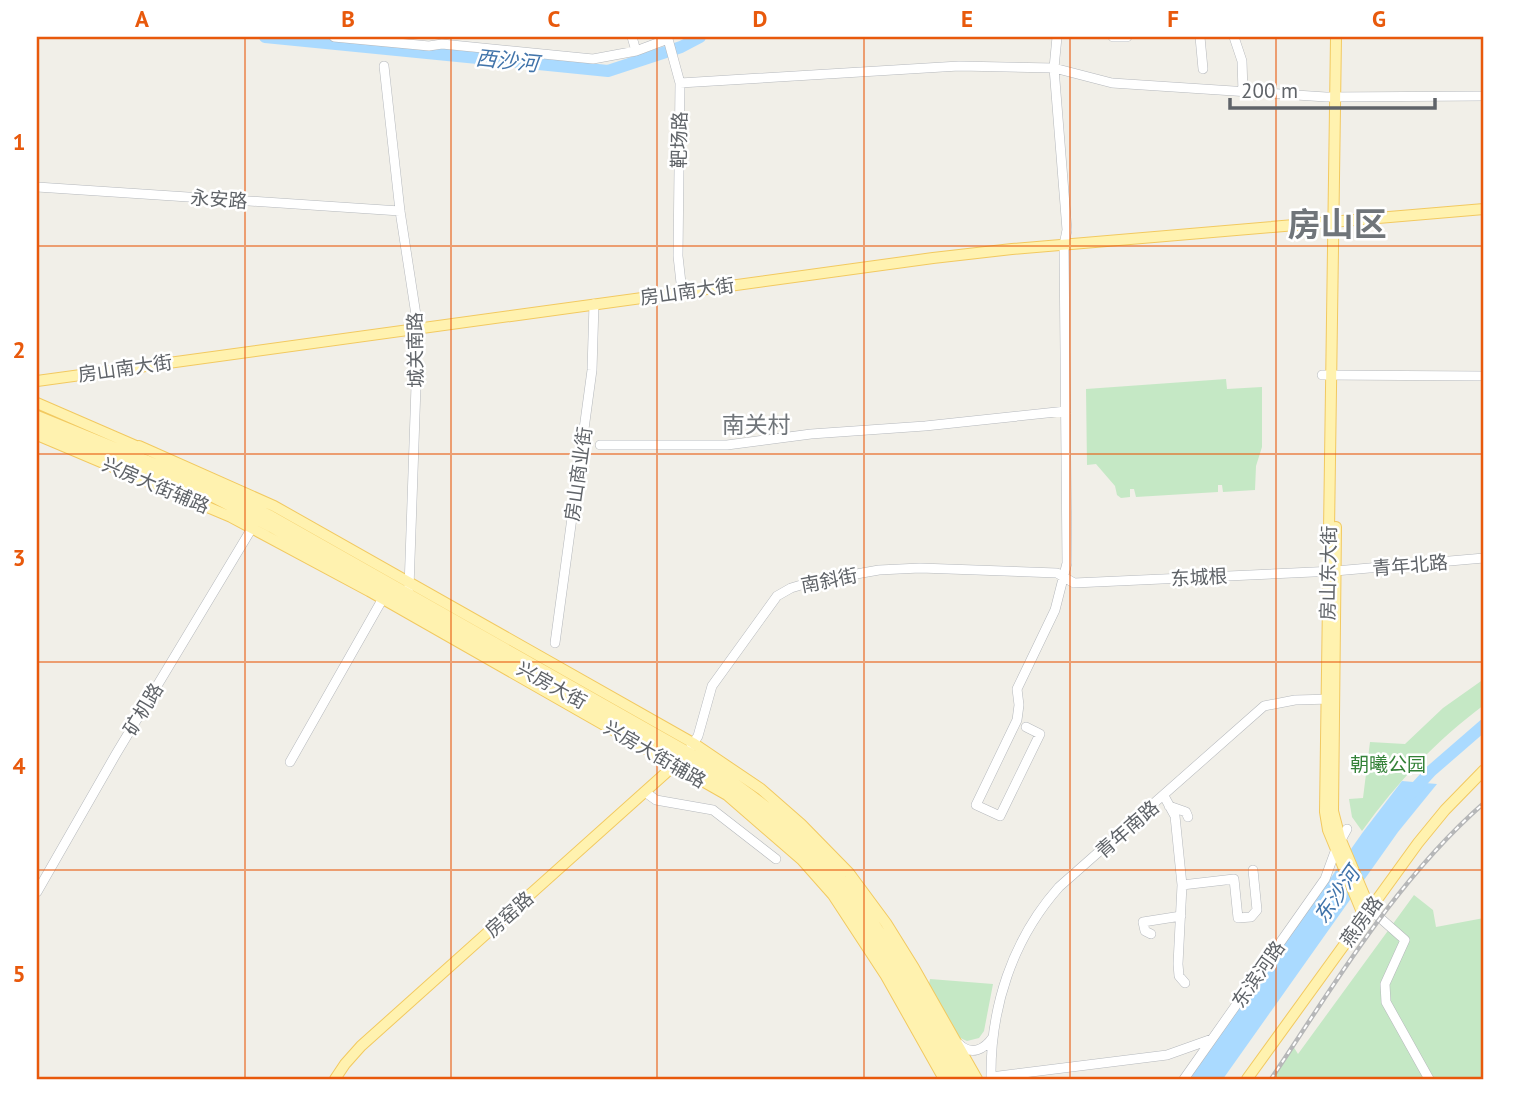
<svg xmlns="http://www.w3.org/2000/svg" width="1521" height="1116" font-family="'PT Sans','Noto Sans SC',sans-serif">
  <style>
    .green { fill: #c5e8c5 }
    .water { fill: #aadaff }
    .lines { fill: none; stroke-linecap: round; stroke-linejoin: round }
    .river { stroke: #aadaff; stroke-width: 12 }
    .minor-casing { stroke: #b5b8bc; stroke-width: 10 }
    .major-casing { stroke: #f2c960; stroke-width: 12 }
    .minor { stroke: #fff; stroke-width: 9 }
    .major { stroke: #fff2af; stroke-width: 10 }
    .rail-casing { stroke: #b6b7b8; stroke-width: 4.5 }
    .rail { stroke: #fff; stroke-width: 2; stroke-dasharray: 5; stroke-linecap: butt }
    .grid { fill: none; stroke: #e8590c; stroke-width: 2; stroke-opacity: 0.55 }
    .labels { text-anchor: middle; stroke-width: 5; stroke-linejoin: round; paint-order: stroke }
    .street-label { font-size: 19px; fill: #5f6368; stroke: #fff }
    .park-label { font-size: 19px; fill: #348238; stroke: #fff }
    .water-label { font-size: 21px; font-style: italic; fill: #4174aa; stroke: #fff }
    .quarter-label { font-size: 23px; fill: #70757a; stroke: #fff }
    .town-label { font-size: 33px; font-weight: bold; fill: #70757a; stroke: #fff }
    .neatline { fill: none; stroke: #e8590c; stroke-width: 2.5 }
    .grid-label { font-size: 23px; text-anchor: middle; font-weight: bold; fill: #e8590c }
  </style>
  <rect width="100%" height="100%" fill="#f1efe8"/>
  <path class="green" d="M1226,379l1,10 35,-2v60l-6,19 -1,24 -32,2 -1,-7h-4v7l-82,5 -2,-8h-4v8l-9,1 -4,-3 -2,-9 -19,-22 -9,1 -1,-76z
    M1484,679v26c-47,35 -88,78 -122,126l-10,-14 -3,-18 14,-1 7,-56 35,2 38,-36z
    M1414,895l19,15 3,17 48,-9v161h-215l24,-33 5,8z
    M930,979l63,5 -9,47 -5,7 -12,3 -9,-4 -29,-53z"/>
  <path class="water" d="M1402,781l35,3 -39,48 -175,247h-34l174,-247z"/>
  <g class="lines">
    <path class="river" d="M265,37l343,34 73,-24 19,-10
      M1410,794l21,-23 53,-46"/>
    <defs>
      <path id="minor" d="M334,37l95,9 13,-2 151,15 43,-8
        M632,37l4,14 32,-12 12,44 -2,173 4,36
        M1113,37h14
        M1200,37l3,32
        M1234,37l8,24 1,31
        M384,66l16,145 18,117 -9,260
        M680,83l279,-17 95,2 58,15 214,14 158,-1
        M37,187l363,24
        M1322,375l162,1
        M600,445h127l84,-11 114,-8 141,-15
        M555,643l37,-273 2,-66
        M1026,727l14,7 -40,82 -24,-11 41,-85 2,-15 -2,-16 38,-79 12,-47 -3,-318 3,-15 -13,-162 3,-31
        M691,747l7,-11 14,-50 65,-90 14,-8 20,-6 68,-12 41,-2 137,5 17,10 261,-12 149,-13
        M290,762l92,-162
        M645,792l11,8 57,10 63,49
        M1164,796l11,20 7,69 52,-6 4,39 13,-1 6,-7 -4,-40
        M1169,806l17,6 2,5
        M1182,885l-4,79 1,12 6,7
        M37,892l79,-138 136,-226
        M1370,909l35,31 -20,44 1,18 43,77
        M1151,934l-6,-3 -2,-9 38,-6
        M959,1044c12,12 25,6 34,-7
        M991,1077l176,-22 45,-16
        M991,1079c-1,-71 21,-139 68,-192l205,-181 31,-6 37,-1
        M1184,1079l141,-200 11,-30 11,-20"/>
      <path id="major" d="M1336,37l-11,775 3,18 36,87
        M37,381l896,-123 79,-9 472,-40
        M37,403l106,46
        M37,416l179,73 55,27 417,236c58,37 114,78 158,133 47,59 82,129 120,194
        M37,426l176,71 58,30 411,231c44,28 87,57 123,94 64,64 105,149 150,227
        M37,435l194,82 138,74 358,204 75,65 31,35 53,81 58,103
        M139,446l135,60 419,237 68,46 40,35 48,49 37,50 28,45 63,111
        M1336,527l-3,284 7,27 30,71
        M335,1079l10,-15 16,-18 317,-284
        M1247,1079l171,-236 27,-33 39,-40"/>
    </defs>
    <use href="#minor" class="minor-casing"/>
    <use href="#major" class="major-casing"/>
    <use href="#minor" class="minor"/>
    <use href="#major" class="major"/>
    <defs>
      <path id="rail" d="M1271,1079c65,-97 125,-199 213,-276"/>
    </defs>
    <use href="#rail" class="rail-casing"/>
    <use href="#rail" class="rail"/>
  </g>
  <path class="grid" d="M245,37v1042M451,37v1042M657,37v1042M864,37v1042M1070,37v1042M1276,37v1042M37,246h1447M37,454h1447M37,662h1447M37,870h1447"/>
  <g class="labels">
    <g class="street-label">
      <text transform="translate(679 140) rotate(-89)" y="7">靶场路</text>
      <text transform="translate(219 199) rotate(4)" y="7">永安路</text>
      <text transform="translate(687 291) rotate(-8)" y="7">房山南大街</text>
      <text transform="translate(415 350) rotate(-91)" y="7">城关南路</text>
      <text transform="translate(125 368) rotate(-8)" y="7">房山南大街</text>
      <text transform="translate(578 474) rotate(-82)" y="7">房山商业街</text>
      <text transform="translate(156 485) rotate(23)" y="7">兴房大街辅路</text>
      <text transform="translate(1410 565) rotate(-5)" y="7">青年北路</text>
      <text transform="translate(1328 573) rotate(-89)" y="7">房山东大街</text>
      <text transform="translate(1199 577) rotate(-3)" y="7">东城根</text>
      <text transform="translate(829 580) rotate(-11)" y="7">南斜街</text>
      <text transform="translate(552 685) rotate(29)" y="7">兴房大街</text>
      <text transform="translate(143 709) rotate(-59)" y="7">矿机路</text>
      <text transform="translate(655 754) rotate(30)" y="7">兴房大街辅路</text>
      <text transform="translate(1127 829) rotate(-41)" y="7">青年南路</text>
      <text transform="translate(509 914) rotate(-42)" y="7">房窑路</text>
      <text transform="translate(1361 921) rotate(-54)" y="7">燕房路</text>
      <text transform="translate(1258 974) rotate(-55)" y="7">东滨河路</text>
    </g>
    <g class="park-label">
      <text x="1388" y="771">朝曦公园</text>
    </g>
    <g class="water-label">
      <text transform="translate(507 61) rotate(6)" y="7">西沙河</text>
      <text transform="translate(1337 895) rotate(-55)" y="7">东沙河</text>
    </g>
    <g class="quarter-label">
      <text x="756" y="433">南关村</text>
    </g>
    <g class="town-label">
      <text x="1337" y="236">房山区</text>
    </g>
  </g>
  <rect width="1521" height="1116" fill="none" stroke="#ffffff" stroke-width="77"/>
  <path d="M1230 98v10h205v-10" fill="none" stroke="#5f6368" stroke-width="3.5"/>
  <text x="1241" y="98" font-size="21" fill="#5f6368" stroke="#ffffff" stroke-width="5" paint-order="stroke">200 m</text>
  <rect x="38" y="38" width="1444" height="1040" class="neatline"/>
  <g class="grid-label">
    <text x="142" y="27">A</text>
    <text x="348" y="27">B</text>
    <text x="554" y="27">C</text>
    <text x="760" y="27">D</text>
    <text x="967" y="27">E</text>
    <text x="1173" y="27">F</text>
    <text x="1379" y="27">G</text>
    <text x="19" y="150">1</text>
    <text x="19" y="358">2</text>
    <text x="19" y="566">3</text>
    <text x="19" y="774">4</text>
    <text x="19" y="982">5</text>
  </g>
</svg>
